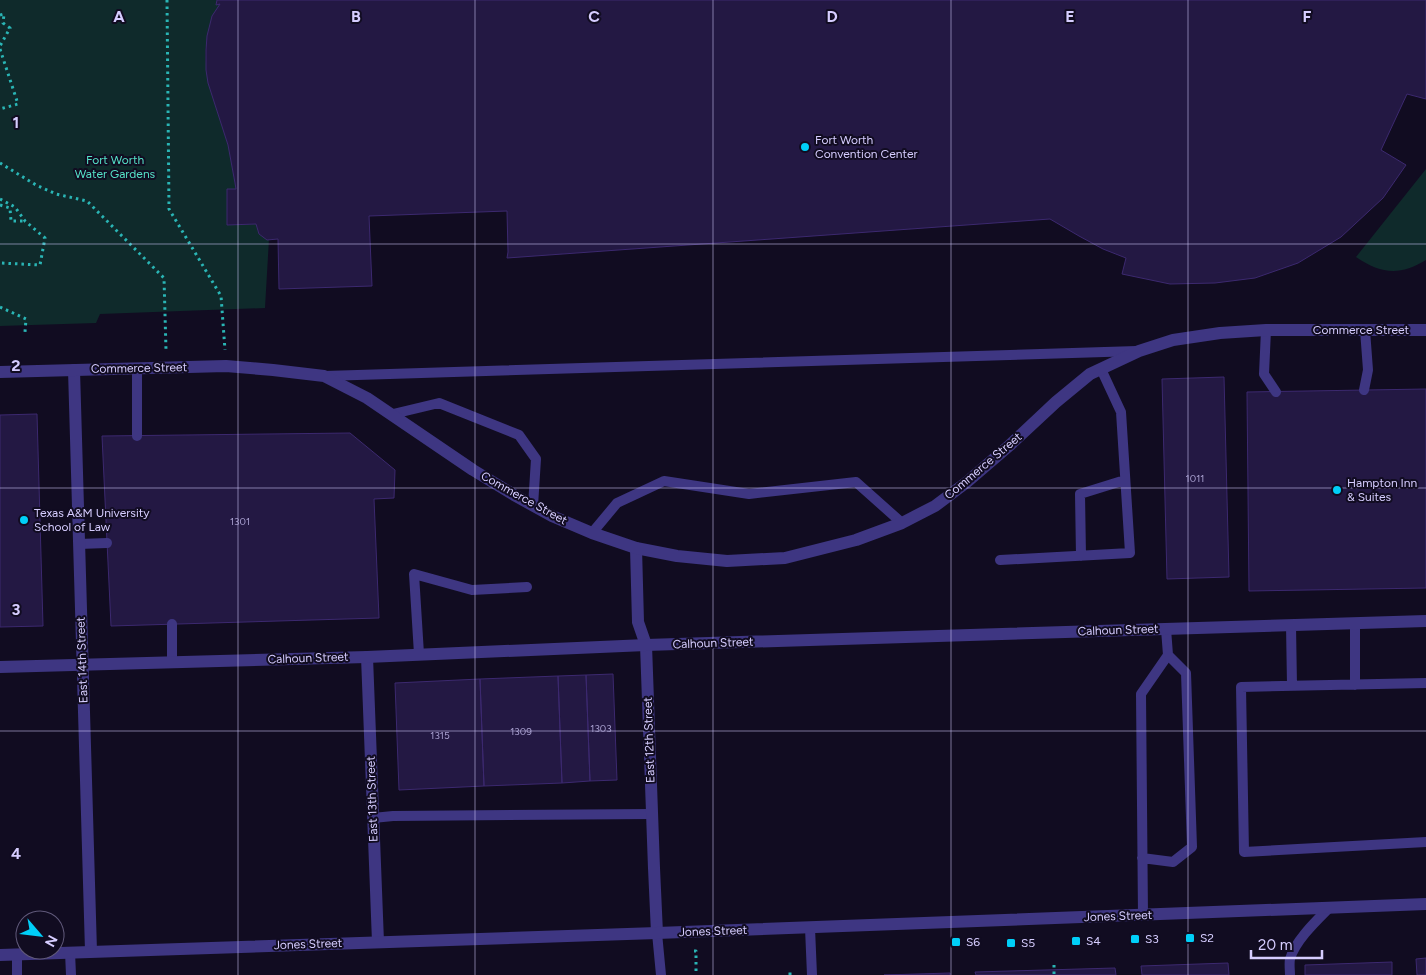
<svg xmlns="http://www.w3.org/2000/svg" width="1426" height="975" font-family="Figtree,sans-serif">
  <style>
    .green { fill: #0f2a2b }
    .building { fill: #231843; stroke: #3c296f }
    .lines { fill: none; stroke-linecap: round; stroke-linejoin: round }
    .path { stroke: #2ab5b5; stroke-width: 3; stroke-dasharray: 2.5 4; stroke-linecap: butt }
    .service { stroke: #3e3682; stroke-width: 10 }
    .minor { stroke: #3e3682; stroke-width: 12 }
    .tertiary { stroke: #3e3682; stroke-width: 12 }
    .grid { fill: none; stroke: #d6cdff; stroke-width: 1; stroke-opacity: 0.55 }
    .poi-dot { fill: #00cff8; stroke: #110c21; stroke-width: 2 }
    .labels { text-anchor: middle; stroke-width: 4; stroke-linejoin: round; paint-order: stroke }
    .number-label { font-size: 10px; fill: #a9a0d0 }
    .poi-label { font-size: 12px; fill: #d6cdff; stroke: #110c21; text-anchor: start }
    .park-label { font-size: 12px; fill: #55e2c8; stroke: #110c21 }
    .street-label { font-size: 12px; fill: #d6cdff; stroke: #110c21 }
    .grid-label { font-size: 16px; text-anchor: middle; font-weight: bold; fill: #d6cdff; stroke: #110c21; stroke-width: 4; stroke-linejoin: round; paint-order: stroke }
  </style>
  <rect width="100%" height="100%" fill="#110c21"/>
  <path class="green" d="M0,0h217l-1,5 4,-1c-30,52 -6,90 8,141 4,12 4,25 7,38l1,6h-9v36l29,-1 3,10 10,5 -4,69 -165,6 -4,9 -96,3z
    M1426,169v91c-26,16 -45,14 -70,-3z"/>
  <path class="building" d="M217,0h1209v99l-19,-5 -26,56 25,15 -23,33 -42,39 -43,26 -43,15 -40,5 -45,1 -48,-10 4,-16 -23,-9 -24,-13 -29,-17 -543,39 1,-6 -1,-41 -138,5 3,70 -93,3 -1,-50 -11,1 -8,-6 -3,-10 -29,1v-36h9l-1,-6 -7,-38 -20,-62 -2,-13v-20l1,-14 5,-20 8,-12 -4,1z
    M1224,377l5,200 -62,2 -5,-200z
    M1426,389v199l-177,3 -2,-199z
    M37,414l6,212 -43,1v-212z
    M350,433l45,37 -1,28 -20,1 5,119 -268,8 -9,-190z
    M613,674l4,106 -27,1 -4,-106z
    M586,675l4,106 -28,2 -4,-107z
    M558,676l4,107 -78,3 -4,-107z
    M480,679l4,107 -85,4 -4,-107z
    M1426,958v17h-9l-1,-16z
    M1392,962v13h-87v-10z
    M1228,963l1,12h-87l-1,-9z
    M1115,968l1,7h-140l-1,-3z
    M950,973v2h-66z"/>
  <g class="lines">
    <path class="path" d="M167,0l2,209 52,87 4,54
      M0,15l4,-1 -1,9 7,5 -10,18
      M0,49l18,55 -18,5
      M0,163l36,22 20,9 31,7 77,77 2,72
      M0,199l15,8 10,14 20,17 -5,27 -40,-2
      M0,205l10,3 1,13h14
      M0,307l26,12 -1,13
      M694,951h2v24
      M1054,965v10
      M790,975v-3"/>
    <path class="service" d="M1266,330l-2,44 12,18
      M137,368v68
      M325,376l812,-25
      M1364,390l4,-20 -3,-40
      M393,414l46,-11 80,32 17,24 -3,47
      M592,533l25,-30 47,-22 85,13 107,-12 46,41
      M79,544l28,-1
      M1081,556l-1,-62 45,-14
      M1000,560l130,-7 -9,-141 -20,-43
      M172,624v38
      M1291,625l1,61
      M419,654l-5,-80 58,16 55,-3
      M1426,683l-185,4 3,165 182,-10
      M1355,685v-62
      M373,818l20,-2 259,-2
      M1142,858l31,4 19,-15 -6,-174 -18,-18
      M1143,915l-2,-221 27,-39 -2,-26
      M810,928l2,47
      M657,933l4,42
      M70,952l1,23
      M17,954v21
      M1290,975c0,-5 -1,-11 0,-16 5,-18 26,-38 39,-51"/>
    <path class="minor" d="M74,370l17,581
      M636,548l2,74 8,23 8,223 3,65
      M367,657l11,285"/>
    <path class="tertiary" d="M0,372l226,-6 47,4 51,6 43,22 106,72 41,25 38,21 40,17 44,15 41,8 50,5 58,-3 71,-18 46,-17 33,-17 32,-24 43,-37 46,-43 34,-28 49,-23 34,-11 47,-7 46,-3h160
      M0,667l367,-10 279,-12 780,-24
      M0,955l657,-22 769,-29"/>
  </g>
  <path class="grid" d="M238,0v975M475,0v975M713,0v975M951,0v975M1188,0v975M0,244h1426M0,488h1426M0,731h1426"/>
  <g class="poi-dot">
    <circle cx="805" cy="147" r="5"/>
    <circle cx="1337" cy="490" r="5"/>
    <circle cx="24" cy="520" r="5"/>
    <rect x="1185" y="933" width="10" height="10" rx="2.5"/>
    <rect x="1130" y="934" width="10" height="10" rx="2.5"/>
    <rect x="1071" y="936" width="10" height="10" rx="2.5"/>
    <rect x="951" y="937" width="10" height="10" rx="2.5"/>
    <rect x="1006" y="938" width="10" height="10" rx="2.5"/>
  </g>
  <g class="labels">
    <g class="number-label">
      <text x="1195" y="482">1011</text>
      <text x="240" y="525">1301</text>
      <text x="601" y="732">1303</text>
      <text x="521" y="735">1309</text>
      <text x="440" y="739">1315</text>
    </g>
    <g class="poi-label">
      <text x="815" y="144">Fort Worth<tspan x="815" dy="14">Convention Center</tspan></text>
      <text x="1347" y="487">Hampton Inn<tspan x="1347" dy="14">&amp; Suites</tspan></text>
      <text x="34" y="517">Texas A&amp;M University<tspan x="34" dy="14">School of Law</tspan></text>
      <text x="1200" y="942">S2</text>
      <text x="1145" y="943">S3</text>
      <text x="1086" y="945">S4</text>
      <text x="966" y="946">S6</text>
      <text x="1021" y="947">S5</text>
    </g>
    <g class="park-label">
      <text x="115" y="164">Fort Worth<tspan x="115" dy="14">Water Gardens</tspan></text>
    </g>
    <g class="street-label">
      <text x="1361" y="334">Commerce Street</text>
      <text transform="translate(139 368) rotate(-1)" y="4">Commerce Street</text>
      <text transform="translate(983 466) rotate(-40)" y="4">Commerce Street</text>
      <text transform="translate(524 498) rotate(29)" y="4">Commerce Street</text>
      <text transform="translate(1118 630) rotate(-2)" y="4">Calhoun Street</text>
      <text transform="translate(713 643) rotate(-2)" y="4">Calhoun Street</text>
      <text transform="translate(308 658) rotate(-2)" y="4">Calhoun Street</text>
      <text transform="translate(82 660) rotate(-92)" y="4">East 14th Street</text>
      <text transform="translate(649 740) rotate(-92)" y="4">East 12th Street</text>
      <text transform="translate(372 799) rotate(-92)" y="4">East 13th Street</text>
      <text transform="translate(1118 916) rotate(-2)" y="4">Jones Street</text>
      <text transform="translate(713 931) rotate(-2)" y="4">Jones Street</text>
      <text transform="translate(308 944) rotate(-2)" y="4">Jones Street</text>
    </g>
  </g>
  <g class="grid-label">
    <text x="119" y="22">A</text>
    <text x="356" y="22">B</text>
    <text x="594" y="22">C</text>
    <text x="832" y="22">D</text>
    <text x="1070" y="22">E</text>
    <text x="1307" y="22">F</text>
    <text x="16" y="128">1</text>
    <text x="16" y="371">2</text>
    <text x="16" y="615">3</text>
    <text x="16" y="859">4</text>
  </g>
  <g transform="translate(40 935) rotate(118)"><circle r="24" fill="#110c21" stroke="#60597a"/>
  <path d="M0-4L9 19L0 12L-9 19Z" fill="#00cff8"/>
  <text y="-8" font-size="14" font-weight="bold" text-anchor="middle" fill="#d6cdff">N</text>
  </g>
  <path d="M1251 950v8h71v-8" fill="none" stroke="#d6cdff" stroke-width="2.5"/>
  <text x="1258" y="950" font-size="15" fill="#d6cdff" stroke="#110c21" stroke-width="4" paint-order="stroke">20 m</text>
</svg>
